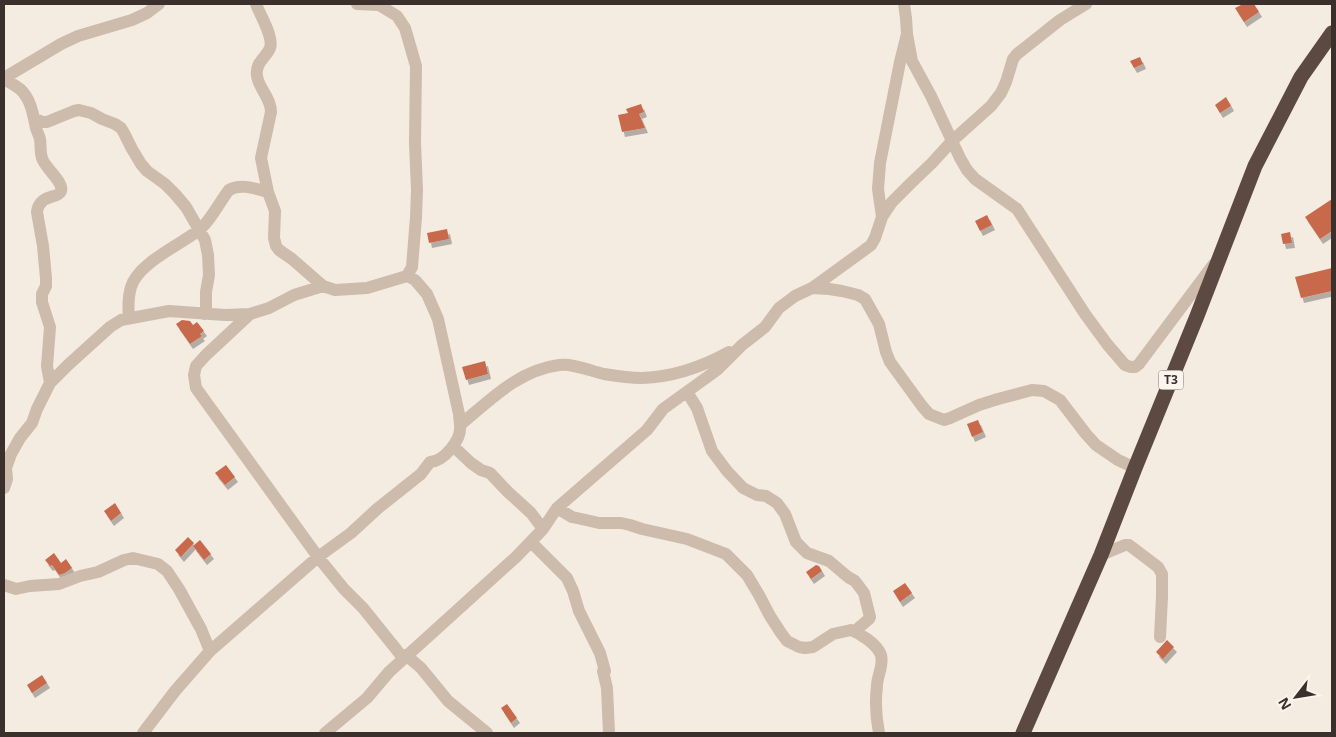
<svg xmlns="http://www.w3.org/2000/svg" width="1336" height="737" font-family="'Open Sans',sans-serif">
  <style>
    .building { fill: #c8694b; filter: url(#shadow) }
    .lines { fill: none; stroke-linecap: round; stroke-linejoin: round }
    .street { stroke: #cdbbac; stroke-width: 12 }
    .highway { stroke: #5c4a42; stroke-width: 15 }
    .labels { text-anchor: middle; stroke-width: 4; stroke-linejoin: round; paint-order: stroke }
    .shield { fill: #fbf5ee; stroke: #756b66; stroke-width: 1 }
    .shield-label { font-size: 12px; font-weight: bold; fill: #3b302b }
  </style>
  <defs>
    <filter id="shadow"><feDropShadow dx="3" dy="5" stdDeviation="0" flood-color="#0004"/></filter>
  </defs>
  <rect width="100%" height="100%" fill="#f4ebe1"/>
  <path class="building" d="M1243,4h11l5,8 -15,10 -9,-14z
    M1140,57l3,7 -9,4 -4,-7z
    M1226,97l5,9 -11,7 -5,-8z
    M641,104l3,8 -5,2 6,14 -23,4 -4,-17 10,-2 -2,-4z
    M1332,199v32l-12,8 -15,-22z
    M987,215l5,10 -12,6 -5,-10z
    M447,229l2,10 -20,4 -2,-10z
    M1290,232l2,11 -9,1 -2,-10z
    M1332,268v23l-31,7 -6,-21z
    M182,320l8,1 3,4 4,-3 7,9 -4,3 2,2 -12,8 -14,-20z
    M485,361l3,13 -22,6 -4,-13z
    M978,420l5,12 -11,5 -5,-13z
    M226,465l9,12 -10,8 -10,-12z
    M115,503l6,10 -10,8 -7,-10z
    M188,537l6,6 -13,14 -6,-7z
    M200,540l11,14 -7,6 -11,-14z
    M54,553l7,10 5,-4 6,9 -7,5 -6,2 -7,-10 -2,1 -5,-6z
    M816,565l3,1 3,5 -11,8 -5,-7z
    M905,583l7,10 -12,9 -7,-11z
    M1167,640l7,7 -11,12 -7,-7z
    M42,675l5,8 -15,10 -5,-8z
    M507,704l10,14 -6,5 -10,-15z"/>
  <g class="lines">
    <path class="street" d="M256,4c4,11 18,33 14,44 -4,10 -15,14 -13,28 2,13 14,22 14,36l-10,46 7,34 7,19 -1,27 2,8 3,4 13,9 31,27 12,4 32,-2 40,-12 8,4 12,14 11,25 21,95 1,11
      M357,4l22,1 18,11 8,12 11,38 -1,77 2,47 -1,27 -4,50 -5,9
      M907,34l5,27 19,35 29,62 7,12 8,9 42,30 68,105 22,30 18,21 6,2h4l4,-3 74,-99
      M4,78l57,-34 17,-8 54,-16 15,-7 12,-9
      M4,79c5,3 11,6 16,10 11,10 13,25 16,39 1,4 3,7 4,11 1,6 0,13 2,19 2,9 22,24 19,33 -3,8 -22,3 -24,21l6,34 3,32v8l-4,8v8l8,25 -3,39 3,17
      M35,119l8,3h4l27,-11 5,-1 12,3 11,6 13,5 6,4 3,5 8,16 9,15 6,7 18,13 10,10 11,13 19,33 3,15 1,20 -3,17v17l-2,5
      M882,217l-4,-28 2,-26 20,-101 7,-28 -1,-16 -2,-14
      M323,286l-29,9 -25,13 -19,6 -44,41 -10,11 -2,9 2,13 122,169 26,32 19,19 33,41 3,4 8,3 14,12 27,33 39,32
      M812,288l47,-34 12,-9 4,-7 7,-21 10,-15 19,-19 21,-20 20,-22 39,-35 10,-13 5,-11 7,-23 4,-5 43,-34 26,-16
      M129,318c-1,-11 -1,-21 2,-31 7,-24 49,-42 68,-57 11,-8 21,-29 30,-40 12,-7 27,-1 39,2
      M687,392l10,16 15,43 15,20 16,17 14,7 9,1 11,7 8,11 11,28 11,11 22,8 19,16 7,4 9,12 6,24 -1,2 -14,12 -4,-1
      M453,446l18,17 10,7 9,3 18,19 23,21 12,16
      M4,488l3,-9 -1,-11 5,-14 9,-16 12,-15 5,-14 13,-26 18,-18 42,-38 11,-7 48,-9 56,4 25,-1
      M557,508l15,9 14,3 13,3h22l9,2 12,4 45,10 39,15 21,21 12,20 11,21 11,17 6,8 12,6 6,1 8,-1 20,-13 18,-4c10,4 26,14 30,25 3,10 -4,21 -4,31 -2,16 -1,32 2,47
      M531,542l36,36 6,13 6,20 21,42 5,18h-2l4,17 2,45
      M1101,555l24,-10h4l29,22 4,7v23l-2,40
      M4,585l12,4 14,-3 29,-2 21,-8 18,-4 26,-12 9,-2 25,6 9,7 12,18 22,40 9,22
      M143,733l32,-42 35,-40 108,-94 33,-24 26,-24 44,-35 9,-12c14,-1 32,-22 30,-37 30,-25 59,-55 99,-60 13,-2 32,6 45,9 12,2 26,4 38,4 30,-1 60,-11 87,-26
      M325,733l42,-35 22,-26 127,-115 27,-28 14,-21 90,-78 16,-21 54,-39 25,-25 23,-18 14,-19 16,-12 17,-8 17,1 13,2 16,4 7,4 14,25 7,28 4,10 32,44 7,8 15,6 6,-2 29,-13 19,-6 34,-9 12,1 16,9 26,34 10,11 22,15 17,8"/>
    <path class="highway" d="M1023,733l78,-178 34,-87 62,-152 58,-150 46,-89 31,-44"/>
  </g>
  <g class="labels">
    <rect class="shield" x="1158.5" y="370.5" width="25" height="19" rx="4"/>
    <g class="shield-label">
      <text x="1171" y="384">T3</text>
    </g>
  </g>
  <rect width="1336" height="737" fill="none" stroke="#3b302b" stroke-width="10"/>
  <g transform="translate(1296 697) rotate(239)" stroke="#fbf5ee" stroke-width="4" paint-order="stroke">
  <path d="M0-4L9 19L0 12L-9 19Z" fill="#3b302b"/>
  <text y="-8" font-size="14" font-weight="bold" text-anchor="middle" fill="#3b302b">N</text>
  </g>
</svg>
